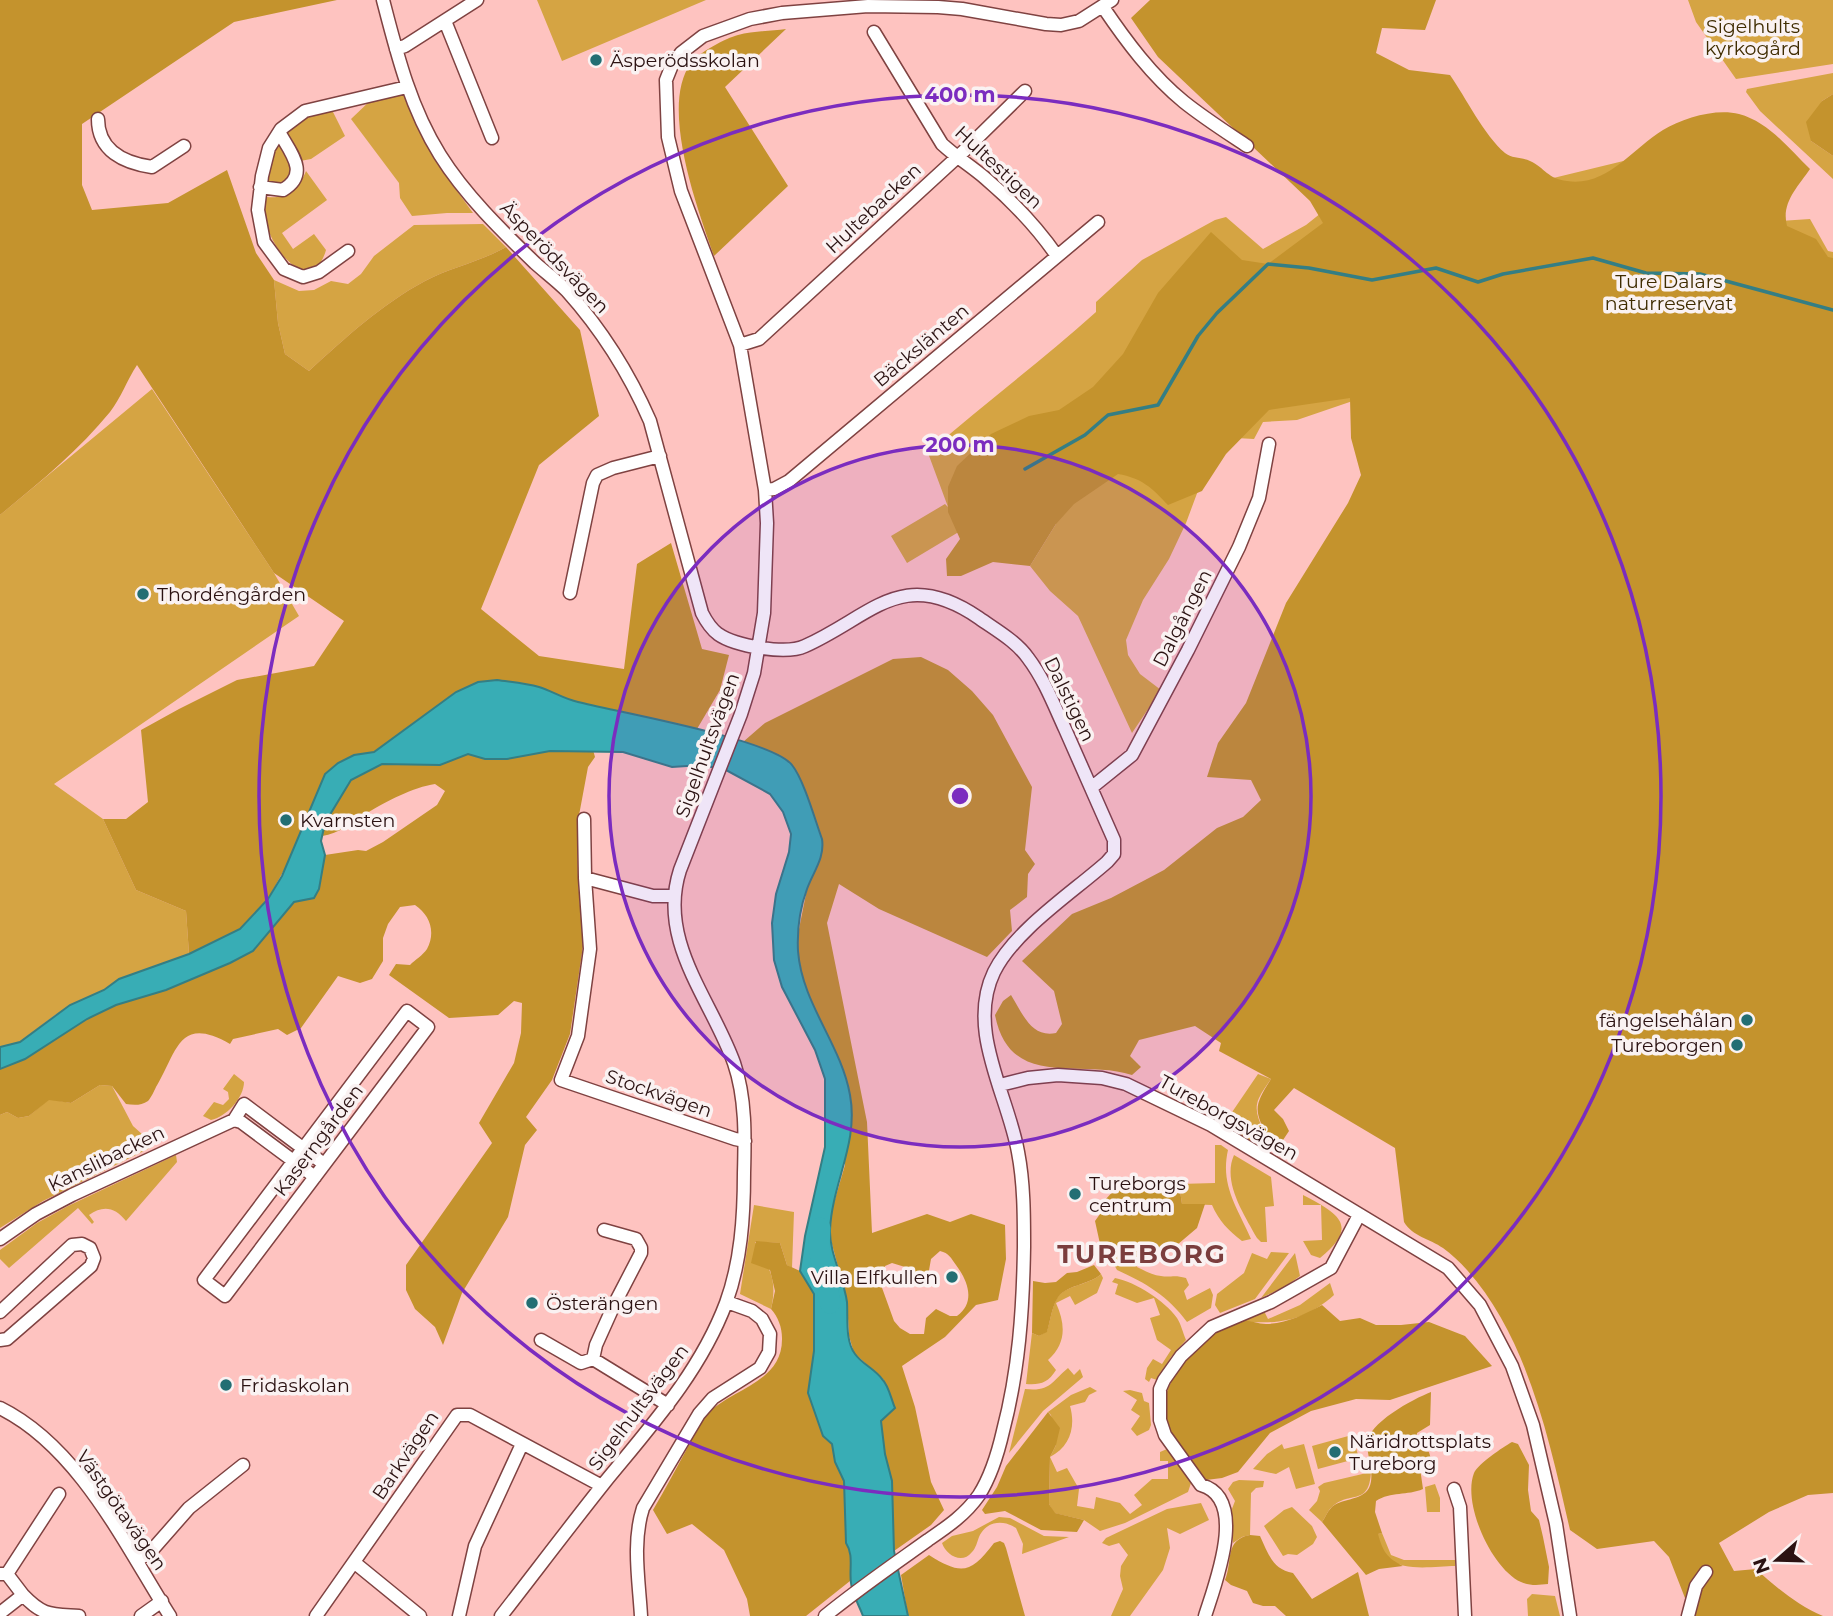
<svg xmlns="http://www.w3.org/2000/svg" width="1833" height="1616" font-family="Montserrat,sans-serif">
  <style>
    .green { fill: #d5a443 }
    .forest { fill: #c4932d; fill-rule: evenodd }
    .water { fill: #38adb5; stroke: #347e84; stroke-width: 2 }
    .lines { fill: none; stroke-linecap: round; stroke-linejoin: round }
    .stream { stroke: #347e84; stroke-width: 3.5 }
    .river { stroke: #38adb5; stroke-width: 21 }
    .minor-casing { stroke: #7f4241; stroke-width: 15 }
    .minor { stroke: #fff; stroke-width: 12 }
    .ring { fill: none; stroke: #7b2cbf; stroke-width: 3.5 }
    .poi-dot { fill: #236e73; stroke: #faf2f2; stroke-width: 2.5 }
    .labels { text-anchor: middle; stroke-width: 7; stroke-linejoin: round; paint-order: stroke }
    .park-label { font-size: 19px; fill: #3f2c00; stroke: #faf2f2 }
    .poi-label { font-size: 19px; fill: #2b1212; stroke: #faf2f2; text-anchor: start }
    .street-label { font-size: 19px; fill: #2b1212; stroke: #faf2f2 }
    .district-label { font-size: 26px; font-weight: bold; letter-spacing: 2px; fill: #7b3e3e; stroke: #faf2f2 }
    .centre { fill: #7b2cbf; stroke: #faf2f2; stroke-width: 3.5 }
    .ring-label { font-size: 21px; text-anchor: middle; font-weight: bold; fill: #7b2cbf; stroke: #faf2f2; stroke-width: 7; stroke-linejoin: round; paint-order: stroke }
  </style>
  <rect width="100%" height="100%" fill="#fec3c0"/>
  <path class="green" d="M537,0h169l-144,61z
    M1688,0h145v64l-97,15 -40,-57z
    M1833,73v21l-11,7 -11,40 22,15v23l-73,-68 -14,-19 1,-3z
    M397,93l7,3 35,70 34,47h-26l-35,3 -12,-18 -1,-15 -48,-64 21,-20z
    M331,108l14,28 -34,23 -11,2 -16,-29 24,-19z
    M279,140l14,34 -6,10 -10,2 -9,-3c-4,-15 2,-32 11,-43z
    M1495,152l46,29 103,-25 136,65 30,-2 18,32 5,1v171l-454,-31 -82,28 -34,2 -9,17 -36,-2 -32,86 -17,36 -26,41 -17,40 2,15 12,19 21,16 -29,43 -54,-117 -28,-25 -20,-25 26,-42 -99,9 -50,30 -16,-27 54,-32 3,3 -20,-54c55,-49 114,-92 168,-141v-10l46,-42 73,-40 11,-3 37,32 43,-24 15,-12z
    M306,171l21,29 -45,33 11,16 21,-15 12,16c-16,56 -74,-18 -59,-53 20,2 32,-8 39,-26z
    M483,224l23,23c-26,15 -55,20 -81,34 -43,23 -80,57 -116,90l-24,-17 -7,-31 -4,-43 25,11 15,-1 17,-9 17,3 13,-10 13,-18 40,-31z
    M152,389l122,184 25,43 -245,168 49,35 33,71 50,21 3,43 -70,25 -15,11 -49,25 -35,27 -20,5v-532z
    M234,1074l10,8c0,16 -18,35 -33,38l-8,-4 11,-14 9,3 6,-6 -1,-7 -5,-3z
    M1258,1074l13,5c-4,6 -9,12 -12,19 -9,19 11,34 9,53l-40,-23 -2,-7z
    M100,1085l12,1 21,40 19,17v4l-109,54 -43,27v-113l7,-3 11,6 11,-2 20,-17 22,4z
    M1215,1145h6l7,5c-8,35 9,57 23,89l-9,2c-14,-11 -23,-20 -30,-36l-30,-1 -3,-20 36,-1z
    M176,1155l1,7 -51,59c-11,-14 -23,-16 -37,-6l5,7 -2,2 -14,-16 -69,60 -9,-9v-9l37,-27 31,-17z
    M1234,1155l37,22 3,29 -9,1 2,35h-6l-4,-4c-13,-24 -35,-56 -23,-83z
    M1303,1195c34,18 58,30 17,63l-9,-3 -8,-14 19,-1 -1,-35h-18z
    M754,1205l40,7 -2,56 -5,-3 -7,-22 -25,-1c14,26 23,37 16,67l-31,-15z
    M1119,1252l15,7 3,8c8,4 15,8 24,9 10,2 12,-2 25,2l3,7 -5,6 3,9 23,-12 3,7 -2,13 -24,14c-19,-26 -41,-39 -70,-52l-5,-9z
    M1271,1252l18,1 -34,46 -35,14 -5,-8 2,-11 27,-21 8,-20 15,6z
    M1295,1253l5,23 -14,10 -25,12z
    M1101,1274l2,4 -6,15 -22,12 -5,-9 -14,7c10,22 10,41 -8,57l8,10c-8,13 -16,15 -30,14l6,-51 7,3 8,-5c3,-9 5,-24 10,-33 8,-13 33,-13 44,-24z
    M1115,1278c21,4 50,23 62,40 4,6 6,15 9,22l-15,17 -14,23 -6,-2 -2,4 -4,-3 2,-11 6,-9 9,5 9,-14 -14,-10 -7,-22 10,-3 -6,-17 -17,5 -22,-9 3,-10 -6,-2z
    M1330,1283l4,12c-29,26 -56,30 -93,26l23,-10 4,8 32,-14z
    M1068,1368l6,7 6,-6 3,8 -40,34 -34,42 16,-64c26,3 27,-8 43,-21z
    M1090,1387l7,4 -8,4 -4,7 -15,4c6,21 0,41 -20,51l7,15 10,-4 12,21 -2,17 17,3 2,-12 24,6 10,11 12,-9 -8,-10 18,-16h16v-18h-8v-9l7,-3 24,34 -3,9 -63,31 -25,8 -16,-11 -30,-7 -5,-9 1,-47 6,-12 -5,-30 -3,-3 23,-17z
    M1130,1390l12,3 2,8 5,2 2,22 -2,5 -12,6 -6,-7 9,-13 -9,-6 6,-10 -14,-9z
    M1352,1435l7,23 -41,11 -6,-23z
    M1282,1444l2,5 20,-5 11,40 -19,5 -7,-22 -13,7 -23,-5 14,-15z
    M1371,1472c-2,35 -21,18 -39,35 -4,3 -7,11 -10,15l-13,-12 8,-9 3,-10 -2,-4 6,-4z
    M1239,1480l25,1 -1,6 -7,1 -5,5 -1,42 -8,2 -9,6 -3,-29 5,-13 -7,-12 5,-7z
    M1435,1484l5,14v14h-13l-2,-25z
    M1201,1503l8,17 -29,14 -13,-6 3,20 -7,22 -33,46h-19l12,-27 -3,-13 1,-10 7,-11 -9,-12 -10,3 -7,-3 4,-5 61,-29z
    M1292,1507l20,19 5,11 -4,7 -16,11 -9,-1 -5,2 -19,-30 20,-16z
    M999,1517l11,1 34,18 25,1 -47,17 1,-10 -7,-16c-13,-9 -30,-7 -37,9 -2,5 -3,11 -7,15 -10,13 -26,3 -30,-9l10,-7 21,-5z
    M1382,1533l9,22 13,5h51v6c-19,0 -50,6 -66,-7 -7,-5 -9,-17 -12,-25z
    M1532,1594l23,2 5,20h-32l-1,-17z"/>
  <path class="forest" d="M0,0h337l-103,22 -152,102v61l10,25 76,-7 59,-33 29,83 18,27 4,43 7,31 24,17c36,-33 73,-67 116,-90 26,-14 55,-19 81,-34l74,83 19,86 -60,49 -58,144 58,47 85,13 13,-105 34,-21 31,106 27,6 -9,35 -23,39 -115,-26 -21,-6 -21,-10 -84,5 -82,60 -20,3 -29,19 -36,87 -21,38 -28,30 -51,25 -3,-43 -50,-21 -33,-71h23l22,-17 -7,-72 38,-21 58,-29 77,-14 30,-45 -70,-48 -137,-208c-10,15 -16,33 -27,47 -32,39 -71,71 -110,103z
    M1150,0h286l-11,30 -43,-2 -6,25 33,17 41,5c16,23 34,60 55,78 7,6 18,4 25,8 15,7 18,18 37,20 40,6 65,-32 96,-51 20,-12 53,-22 76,-16 30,8 50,35 71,55 -13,19 -29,34 -23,57l29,13 12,18 5,1v1235l-25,2 -39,17 -50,31 15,28 22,-2c21,19 41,36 67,47h-131l-23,-59 -15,-16 -57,8 -27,-19c-20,-87 -42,-192 -103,-260 -7,-8 -16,-16 -24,-22 -13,-9 -31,-12 -39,-26l-9,-74 -101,-60 -20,22 9,9 6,12 -6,9 -14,1c-14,-31 -17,-32 2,-62l-52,-28 2,-8 -26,-17 -56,14 -9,16 11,11 -9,8c-52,-17 -122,16 -137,-60l8,-14 8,-6c12,19 20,43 45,38l6,-9 -8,-33 -32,-30 50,-47 39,-16 53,-28 53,-42 26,-11 18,-17 -10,-20 -44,-3 11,-34 28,-40 40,-100 62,-100 13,-28 -10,-37 -1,-40 -81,12 -43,44 -24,37 -34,14c-16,-17 -26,-27 -50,-31l-44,30 -18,20 -26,42 -37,-4 -32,14h-14l-1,-17 14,-20 -12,-27v-25l9,-21 34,-32 38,-18 30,-6 34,-23 30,-33 35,-61 53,-61 31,28 26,4 55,-41 -13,-22 -152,-144 -27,-39z
    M786,29l-61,58 63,99 -74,70c-16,-46 -55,-150 -23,-193 7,-10 35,-25 47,-28 14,-4 33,-4 48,-6z
    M1833,94v62l-22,-15 -5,-19 16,-21z
    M921,657l27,13 24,21 21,24 39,72 -7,63 10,14 -7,10 -1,23 -17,13 2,21 -25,26 -108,-48 -40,-25 -12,39 40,199 5,111 55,-19 23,8 21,-8 34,11 1,34 -8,41 -22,5 -31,32 -43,29 13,41 16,75 13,28 -13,15 -37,26 -2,-70 -7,-27 -5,-34 4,-40 -30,-27 -5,-17 -2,-36 -18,-67 4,-27 12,-41 -5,-101 -35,-74 -7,-37v-19l9,-45 16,-41 -9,-33 -23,-52 -48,-21 22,-19 128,-64zM940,1251c9,2 11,7 16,14 12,16 20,37 1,51h-7l-14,-7 -10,9 -2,16h-14l-10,-6 -6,-7 -13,-36 4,-19 7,-3 13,4v7l5,13 12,-4 6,-7 3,-17z
    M593,750l2,7 -7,10 -11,59 1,53 5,67 -13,88 -18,46 -26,37 11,13 -12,15 -17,72 -46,76 -19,52 -8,-18 -20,-18 -9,-19v-25l86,-122 -13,-20 35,-60 7,-30 1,-30 -8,-2 -16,14 -49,3 -60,-43 7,-11 14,1c5,-5 13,-10 17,-16 9,-17 3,-34 -12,-44l-15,2 -12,17 -5,14v23l-11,18 -12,4 -22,-7 -37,52 -14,7 -9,-6 -45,10 -3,5c-52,-30 -53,9 -74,43 -2,4 -5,11 -8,14 -7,5 -15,4 -22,3l-14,-18 -12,-1 -29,18 -22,-3 -20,16 -11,2 -11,-6 -7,3v-46l25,-10 62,-40 29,-14 50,-15 64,-27 22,-12 42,-49 20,-4 5,-9 6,-34 33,-5 8,1 17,-9 54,-37 8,-14 -10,-7c-21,3 -50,18 -68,29 -15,9 -28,21 -45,23l3,-13 26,-43 31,-16 44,-1 42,-9z
    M1179,1184l3,20h23l-8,24 -33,28 -30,3 -15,-7 -7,9 -10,-8 -7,-32 5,-7 5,-14 12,-13 18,2z
    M756,1241l24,2 7,22 13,6 14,23v57l-6,42 15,43 9,8 3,18 9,19 2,62c7,11 6,26 4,38l-44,35h-56l-3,-17 -23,-49 -32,-26 -25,10 -14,-24c13,-22 25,-45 37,-67 5,-9 10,-21 16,-28 26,-27 77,-32 76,-77 0,-11 -4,-21 -11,-29l4,-18 -5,-21 -19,-7z
    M1094,1265l7,9c-11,11 -37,11 -44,25 -5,8 -7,23 -10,33l-8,4 -7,-3 1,-52 12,2 11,-1 11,-9 10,-1z
    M1322,1305l18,16 20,-3 16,7h25l28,-3 36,14 27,30 -102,34 -34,-1 -45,12 -41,22 -32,39 -16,6 -16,2c-15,-19 -40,-41 -42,-68 -3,-33 44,-85 75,-91 9,-2 18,3 27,3 20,0 39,-10 56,-19z
    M1431,1392l-1,33 -13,8v15l12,4 3,11 -6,5h-6l3,21c-16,7 -32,2 -47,12l-1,11 7,21 -4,1c5,18 9,24 25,32l-24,3 -13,6 -44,-53c3,-4 5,-10 9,-14 9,-10 31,-7 38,-20 6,-13 -1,-29 -2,-43 -1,-21 46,-46 64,-53z
    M1048,1412l12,16 -4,17 -6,12 -1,47 6,9 29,7 -7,12 -36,-2 -36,-19 -20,3 -3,-4 15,-23 9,-21z
    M1512,1442l6,2 11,21 -1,25 3,21 8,9 4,17 6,30 -1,17c-9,1 -18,2 -27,-2 -29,-13 -59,-78 -47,-109 4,-9 29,-26 38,-31z
    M1250,1535l10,1c8,17 12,33 33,37l19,26 46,-27 11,44h-83l-11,-10h-12l-10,-3 -6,-12 -16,-6 -6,-5c8,-19 -1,-40 25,-45z
    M1000,1541l4,2 2,5 19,68h-117l-7,-41 28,-20c33,21 42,18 65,-12z"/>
  <path class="water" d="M497,680c13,2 28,3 42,7 13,4 25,12 39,15 39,10 194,37 214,63 12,15 23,55 30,74 3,19 -9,33 -15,50 -7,19 -10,42 -9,62 4,53 43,93 52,144 9,48 -18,88 -20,135 -1,22 14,49 17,72 1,16 -2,39 8,52 7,10 20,15 27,25 7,7 9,20 13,29l-14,13 4,33 7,27 2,70 14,65h-45c-4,-11 -11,-22 -12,-33 -2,-14 3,-28 -5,-40l-2,-62 -9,-19 -3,-18 -9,-8 -15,-43 6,-42v-57l-14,-23 5,-35 20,-89v-68l-10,-29 -33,-63 -8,-27 -2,-37 4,-29 13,-42 2,-18 -8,-22 -13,-18 -44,-24 -24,-5 -30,2 -49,-15 -73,-1 -43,8h-22l-17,-5 -28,11 -58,-1 -31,16 -26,43 -4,18 4,14 -6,34 -5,9 -20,4 -41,49 -23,12 -64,27 -50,15 -29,14 -62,40 -25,10v-22l20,-5 50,-37 34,-15 15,-11 70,-25 51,-25 28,-30 14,-23 43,-102 13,-11 16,-8 20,-3 82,-60 22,-10z"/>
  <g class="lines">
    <path class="stream" d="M1025,469l60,-34 23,-20 50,-10 40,-69 19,-23 51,-49 41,4 63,12 64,-12 42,14 25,-8 90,-16 53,15 54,1 133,36"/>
    <path class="river" d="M820,1228l-1,21 11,54"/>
    <defs>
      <path id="minor" d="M383,0c14,54 27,107 57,155 25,40 61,75 95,108 10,9 22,18 32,28 35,39 62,82 83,130l52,192c4,8 8,15 16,21 17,12 68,21 87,12 67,-30 97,-81 174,-28 17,12 37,23 49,40 16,21 26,47 37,71 16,37 33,74 49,111v14l-7,8c-35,31 -92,68 -113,110 -28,58 14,123 24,180 6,31 6,64 6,95 -1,63 -5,123 -21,184 -5,22 -12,45 -24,64 -14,20 -32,32 -51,45 -35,25 -70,49 -103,76
        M1103,7c23,34 49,69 81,95 20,16 42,30 63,44
        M445,21l47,117
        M874,32l68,112c14,13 29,22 43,34 27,23 52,49 72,78
        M396,49l9,-3 72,-46
        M98,119c0,32 26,44 54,48l32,-21
        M260,187l23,3c27,-16 8,-37 -4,-58
        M348,251l-29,21 -16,5 -19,-8 -20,-27 -6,-32 4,-34 7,-28 12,-19 24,-18 102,-24
        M740,345l19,-6 206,-189 60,-59
        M765,490l9,-1 15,-8 309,-259
        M570,593l23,-110 4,-8 16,-7 47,-12
        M1091,788l41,-33 56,-105 51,-103 20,-49 10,-54
        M584,819l1,59 5,71 -12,87 -17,44 174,59 10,2
        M585,878l68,18h21
        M407,1011l21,16 -203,269 -21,-16z
        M1000,1085l28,-7 30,-3 44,3 24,6 85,41 237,143 32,37 32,61 21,59 23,99 14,92
        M234,1120l7,2 74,55
        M604,1230l32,9 5,9v5l-27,52 -18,40 -3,14 75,46
        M0,1239l36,-25 36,-19 162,-75 10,-16 80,60
        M0,1312l72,-67 10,-1 8,4 4,10 -3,8 -84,73 -7,1
        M541,1340l40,23 12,-4
        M0,1408c79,39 125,137 170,208
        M1454,1489l6,18 5,109
        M137,1561l16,-12 36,-41 54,-43
        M355,1563l65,53
        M0,1574h7l52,-80
        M23,1595c20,21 27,19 56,21
        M0,1613l23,-18 -16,-21
        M141,1616l21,-15
        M316,1616l141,-201h13l132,71
        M459,1616l16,-70 47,-102
        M501,1616c35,-45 69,-90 104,-134 46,-56 95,-110 121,-179 15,-41 18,-86 18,-130 1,-36 2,-75 -10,-110 -23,-64 -77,-122 -54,-193l61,-156 13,-41 10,-60 3,-90 -2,-33 -25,-145 -59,-154 -13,-54 -2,-57 6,-15 9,-12 22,-17 47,-17 32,-6 86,-7 70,1 24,2 84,15 15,1 18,-4 33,-21
        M641,1616c-2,-35 -9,-74 2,-108l56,-94 14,-16 47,-30 9,-16 1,-18 -8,-15 -10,-8 -25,-9
        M1205,1616c10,-32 44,-118 -4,-131l-36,-50 -5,-15v-31l4,-9 17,-24 31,-29 59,-25 60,-34 28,-53
        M1688,1616l8,-30 10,-14"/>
    </defs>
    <use href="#minor" class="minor-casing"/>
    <use href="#minor" class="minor"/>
  </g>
  <circle cx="960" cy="796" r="351" fill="#7b2cbf" fill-opacity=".12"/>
  <g class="ring">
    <circle cx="960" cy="796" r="351"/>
    <circle cx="960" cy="796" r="701"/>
  </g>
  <g class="poi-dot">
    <circle cx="596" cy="60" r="7"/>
    <circle cx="143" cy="594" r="7"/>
    <circle cx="286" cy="820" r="7"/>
    <circle cx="1747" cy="1020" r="7"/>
    <circle cx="1737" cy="1045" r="7"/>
    <circle cx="1075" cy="1194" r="7"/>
    <circle cx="952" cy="1277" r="7"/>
    <circle cx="532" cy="1303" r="7"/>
    <circle cx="226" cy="1385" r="7"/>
    <circle cx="1335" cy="1452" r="7"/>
  </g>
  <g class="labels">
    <g class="park-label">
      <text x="1753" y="33">Sigelhults<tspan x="1753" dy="22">kyrkogård</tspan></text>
      <text x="1669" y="288">Ture Dalars<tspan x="1669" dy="22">naturreservat</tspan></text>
    </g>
    <g class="poi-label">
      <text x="610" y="67">Äsperödsskolan</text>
      <text x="157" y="601">Thordéngården</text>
      <text x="300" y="827">Kvarnsten</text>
      <text x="1733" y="1027" text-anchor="end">fängelsehålan</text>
      <text x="1723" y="1052" text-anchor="end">Tureborgen</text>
      <text x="1089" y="1190">Tureborgs<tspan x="1089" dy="22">centrum</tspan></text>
      <text x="938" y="1284" text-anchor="end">Villa Elfkullen</text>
      <text x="546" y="1310">Österängen</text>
      <text x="240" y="1392">Fridaskolan</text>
      <text x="1349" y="1448">Näridrottsplats<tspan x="1349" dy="22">Tureborg</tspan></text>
    </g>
    <g class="street-label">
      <text transform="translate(999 167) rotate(43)" y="7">Hultestigen</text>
      <text transform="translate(873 208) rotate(-43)" y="7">Hultebacken</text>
      <text transform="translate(555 257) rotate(46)" y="7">Äsperödsvägen</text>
      <text transform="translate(921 345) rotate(-40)" y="7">Bäckslänten</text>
      <text transform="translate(1182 618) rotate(-63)" y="7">Dalgången</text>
      <text transform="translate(1070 699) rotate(64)" y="7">Dalstigen</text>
      <text transform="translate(707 745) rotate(-70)" y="7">Sigelhultsvägen</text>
      <text transform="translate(659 1093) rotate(19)" y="7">Stockvägen</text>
      <text transform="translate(1229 1117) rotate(29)" y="7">Tureborgsvägen</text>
      <text transform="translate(318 1140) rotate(-53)" y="7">Kaserngården</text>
      <text transform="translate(106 1158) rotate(-26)" y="7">Kanslibacken</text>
      <text transform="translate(638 1407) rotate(-53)" y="7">Sigelhultsvägen</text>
      <text transform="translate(405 1455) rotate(-56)" y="7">Barkvägen</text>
      <text transform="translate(122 1510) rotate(55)" y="7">Västgötavägen</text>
    </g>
    <g class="district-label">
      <text x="1142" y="1263">TUREBORG</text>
    </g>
  </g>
  <circle cx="960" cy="796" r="10" class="centre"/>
  <g class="ring-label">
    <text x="960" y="102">400 m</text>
    <text x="960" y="452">200 m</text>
  </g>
  <g transform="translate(1777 1560) rotate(250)" stroke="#faf2f2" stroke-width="5" paint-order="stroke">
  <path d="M0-5L12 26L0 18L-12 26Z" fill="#2b1212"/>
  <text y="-10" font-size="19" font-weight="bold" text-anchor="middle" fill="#2b1212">N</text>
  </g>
</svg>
